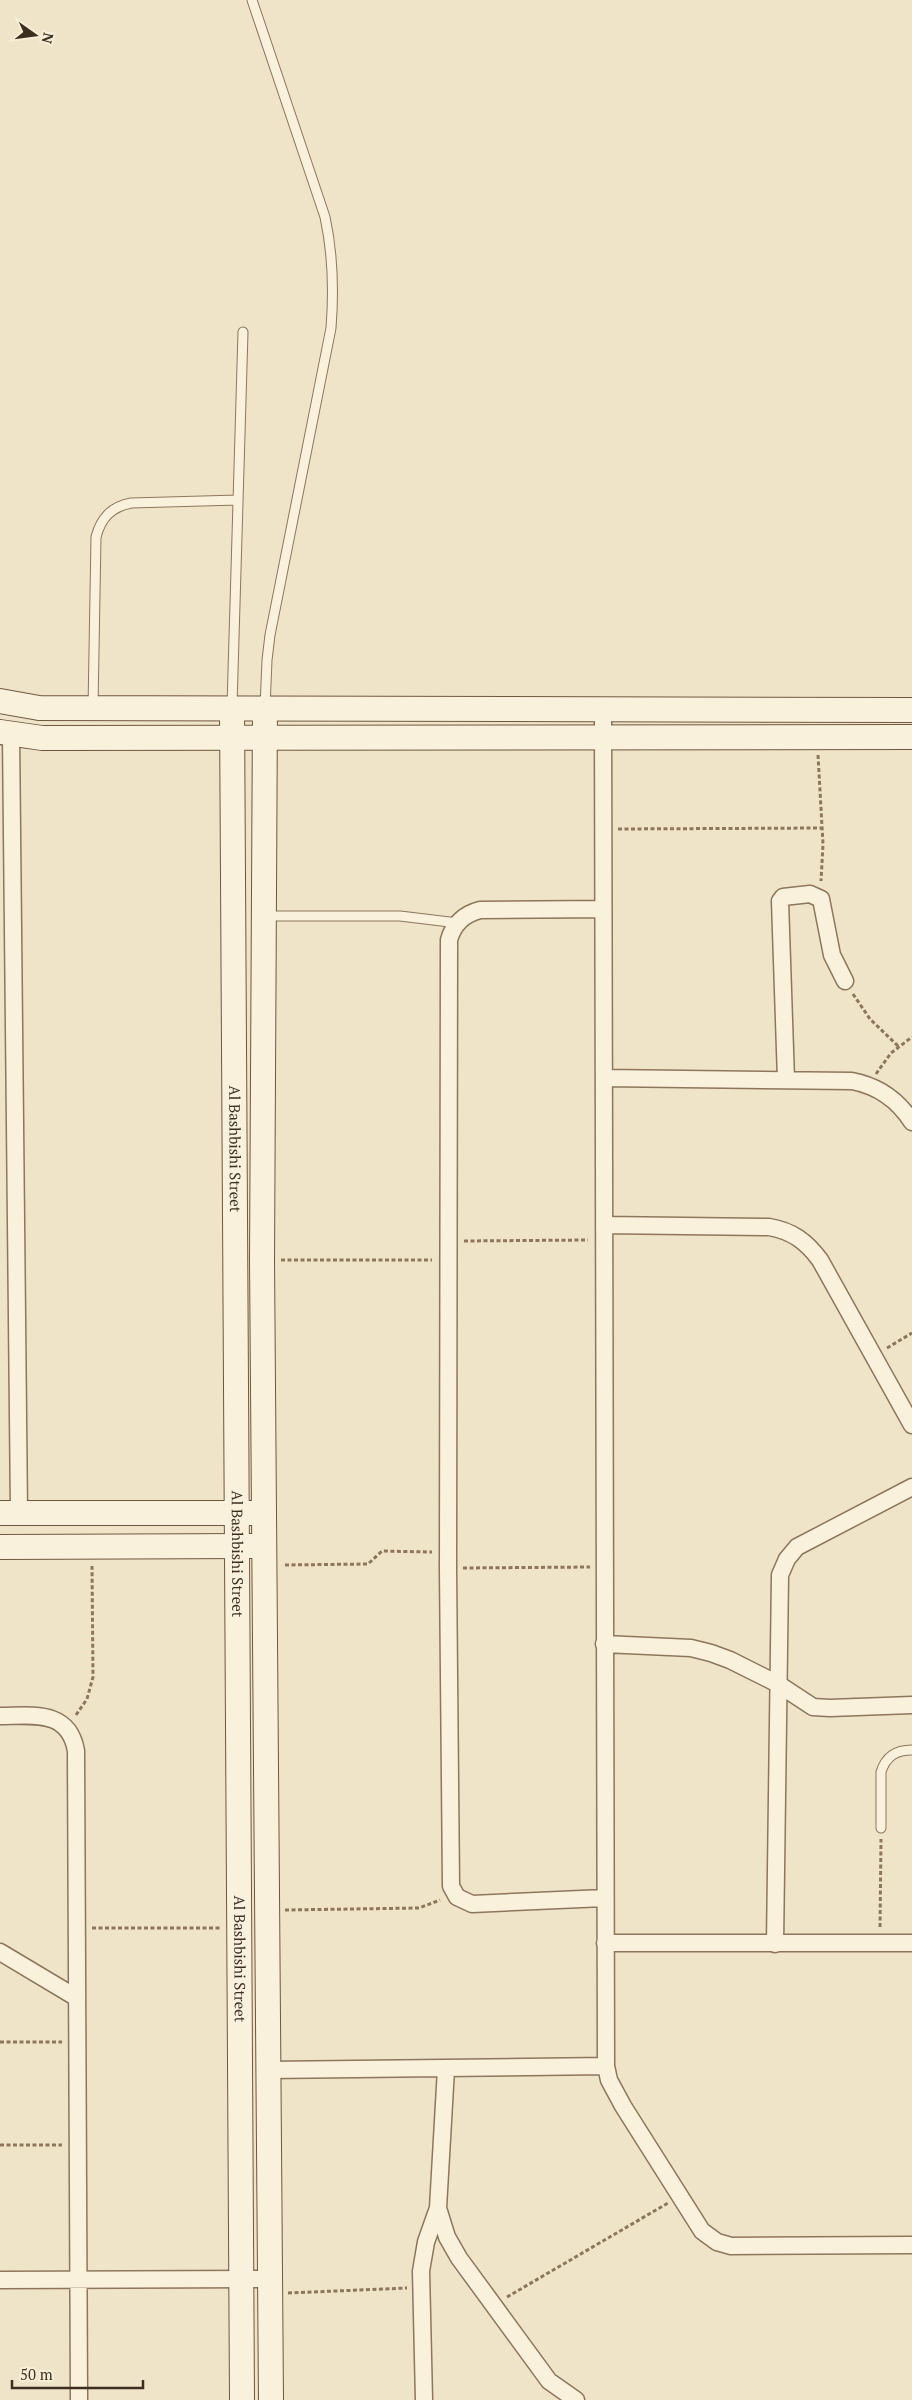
<svg xmlns="http://www.w3.org/2000/svg" width="912" height="2400" font-family="'PT Serif',serif">
  <style>
    .lines { fill: none; stroke-linecap: round; stroke-linejoin: round }
    .lane-casing { stroke: #8d765c; stroke-width: 11 }
    .street-casing { stroke: #8d765c; stroke-width: 19 }
    .secondary-casing { stroke: #6f573f; stroke-width: 26 }
    .path { stroke: #8d765c; stroke-width: 3; stroke-dasharray: 4 2.5; stroke-linecap: butt }
    .lane { stroke: #faf1dc; stroke-width: 9 }
    .street { stroke: #faf1dc; stroke-width: 16 }
    .secondary { stroke: #faf1dc; stroke-width: 24 }
    .labels { text-anchor: middle; stroke-width: 5; stroke-linejoin: round; paint-order: stroke }
    .street-label { font-size: 15px; fill: #3d2e20; stroke: #f7eed8 }
  </style>
  <rect width="100%" height="100%" fill="#f0e4c8"/>
  <g class="lines">
    <defs>
      <path id="lane" d="M252,0l73,217c8,37 9,73 6,111l-61,307 -3,25 -2,48
        M232,706l11,-374
        M93,708l3,-171c5,-19 15,-30 35,-34l107,-3
        M266,916h134l58,7
        M881,1828v-56c5,-16 15,-22 31,-22"/>
      <path id="street" d="M603,708l3,1358 3,14 14,26 79,125 15,11 14,4 181,-1
        M11,735l8,778
        M603,909l-123,1c-16,4 -27,15 -31,30l-1,629 3,317 6,11 15,7 132,-6
        M604,1078l248,3c26,5 46,19 60,41
        M786,1080l-6,-179 3,-4 27,-3 11,5 11,56 13,26
        M604,1225l165,2c23,4 37,14 51,33l92,165
        M604,1644l87,4 20,5 19,7 48,24 35,23 17,1 82,-3
        M0,1716c32,0 69,-7 76,35l3,649
        M605,1943h307
        M775,1944l5,-369 7,-16 10,-12 115,-60
        M0,1952l77,46
        M446,2069l-8,139 9,29 12,21 90,123 27,19
        M268,2070l338,-4
        M0,2280l270,-1
        M424,2400l-3,-129 5,-29 12,-34"/>
      <g id="secondary">
        <path d="M0,701l39,7 873,2"/>
        <path id="s1" d="M232,708l10,1692"/>
        <path d="M265,708l-3,552 9,1140"/>
        <path d="M0,732l42,6 870,-1"/>
        <path d="M0,1513h252"/>
        <path d="M0,1547l253,-1"/>
      </g>
    </defs>
    <use href="#lane" class="lane-casing"/>
    <use href="#street" class="street-casing"/>
    <use href="#secondary" class="secondary-casing"/>
    <path class="path" d="M818,755l5,89 -2,37
      M618,829l204,-1
      M853,994l17,25 28,27
      M876,1074l15,-21 21,-16
      M464,1241l124,-1
      M281,1260h151
      M887,1348l25,-15
      M285,1565l83,-1 14,-13 50,1
      M463,1568l127,-1
      M76,1715l11,-16 6,-22 -1,-111
      M285,1910l134,-2 21,-8
      M880,1927l1,-88
      M92,1928h129
      M0,2042h62
      M0,2145h62
      M288,2293l119,-5
      M507,2297l161,-94"/>
    <use href="#lane" class="lane"/>
    <use href="#street" class="street"/>
    <use href="#secondary" class="secondary"/>
  </g>
  <g class="labels">
    <g class="street-label">
      <text dy="5" stroke="none"><textPath href="#s1" startOffset="441">Al Bashbishi Street</textPath></text>
      <text dy="5" stroke="none"><textPath href="#s1" startOffset="846">Al Bashbishi Street</textPath></text>
      <text dy="5" stroke="none"><textPath href="#s1" startOffset="1251">Al Bashbishi Street</textPath></text>
    </g>
  </g>
  <g transform="translate(35 35) rotate(104)" stroke="#f7eed8" stroke-width="4" paint-order="stroke">
  <path d="M0-4L9 19L0 12L-9 19Z" fill="#3d2e20"/>
  <text y="-8" font-size="14" font-weight="bold" text-anchor="middle" fill="#3d2e20">N</text>
  </g>
  <path d="M12 2380v8h131v-8" fill="none" stroke="#3d2e20" stroke-width="2.5"/>
  <text x="20" y="2380" font-size="15" fill="#3d2e20" stroke="#f7eed8" stroke-width="4" paint-order="stroke">50 m</text>
</svg>
